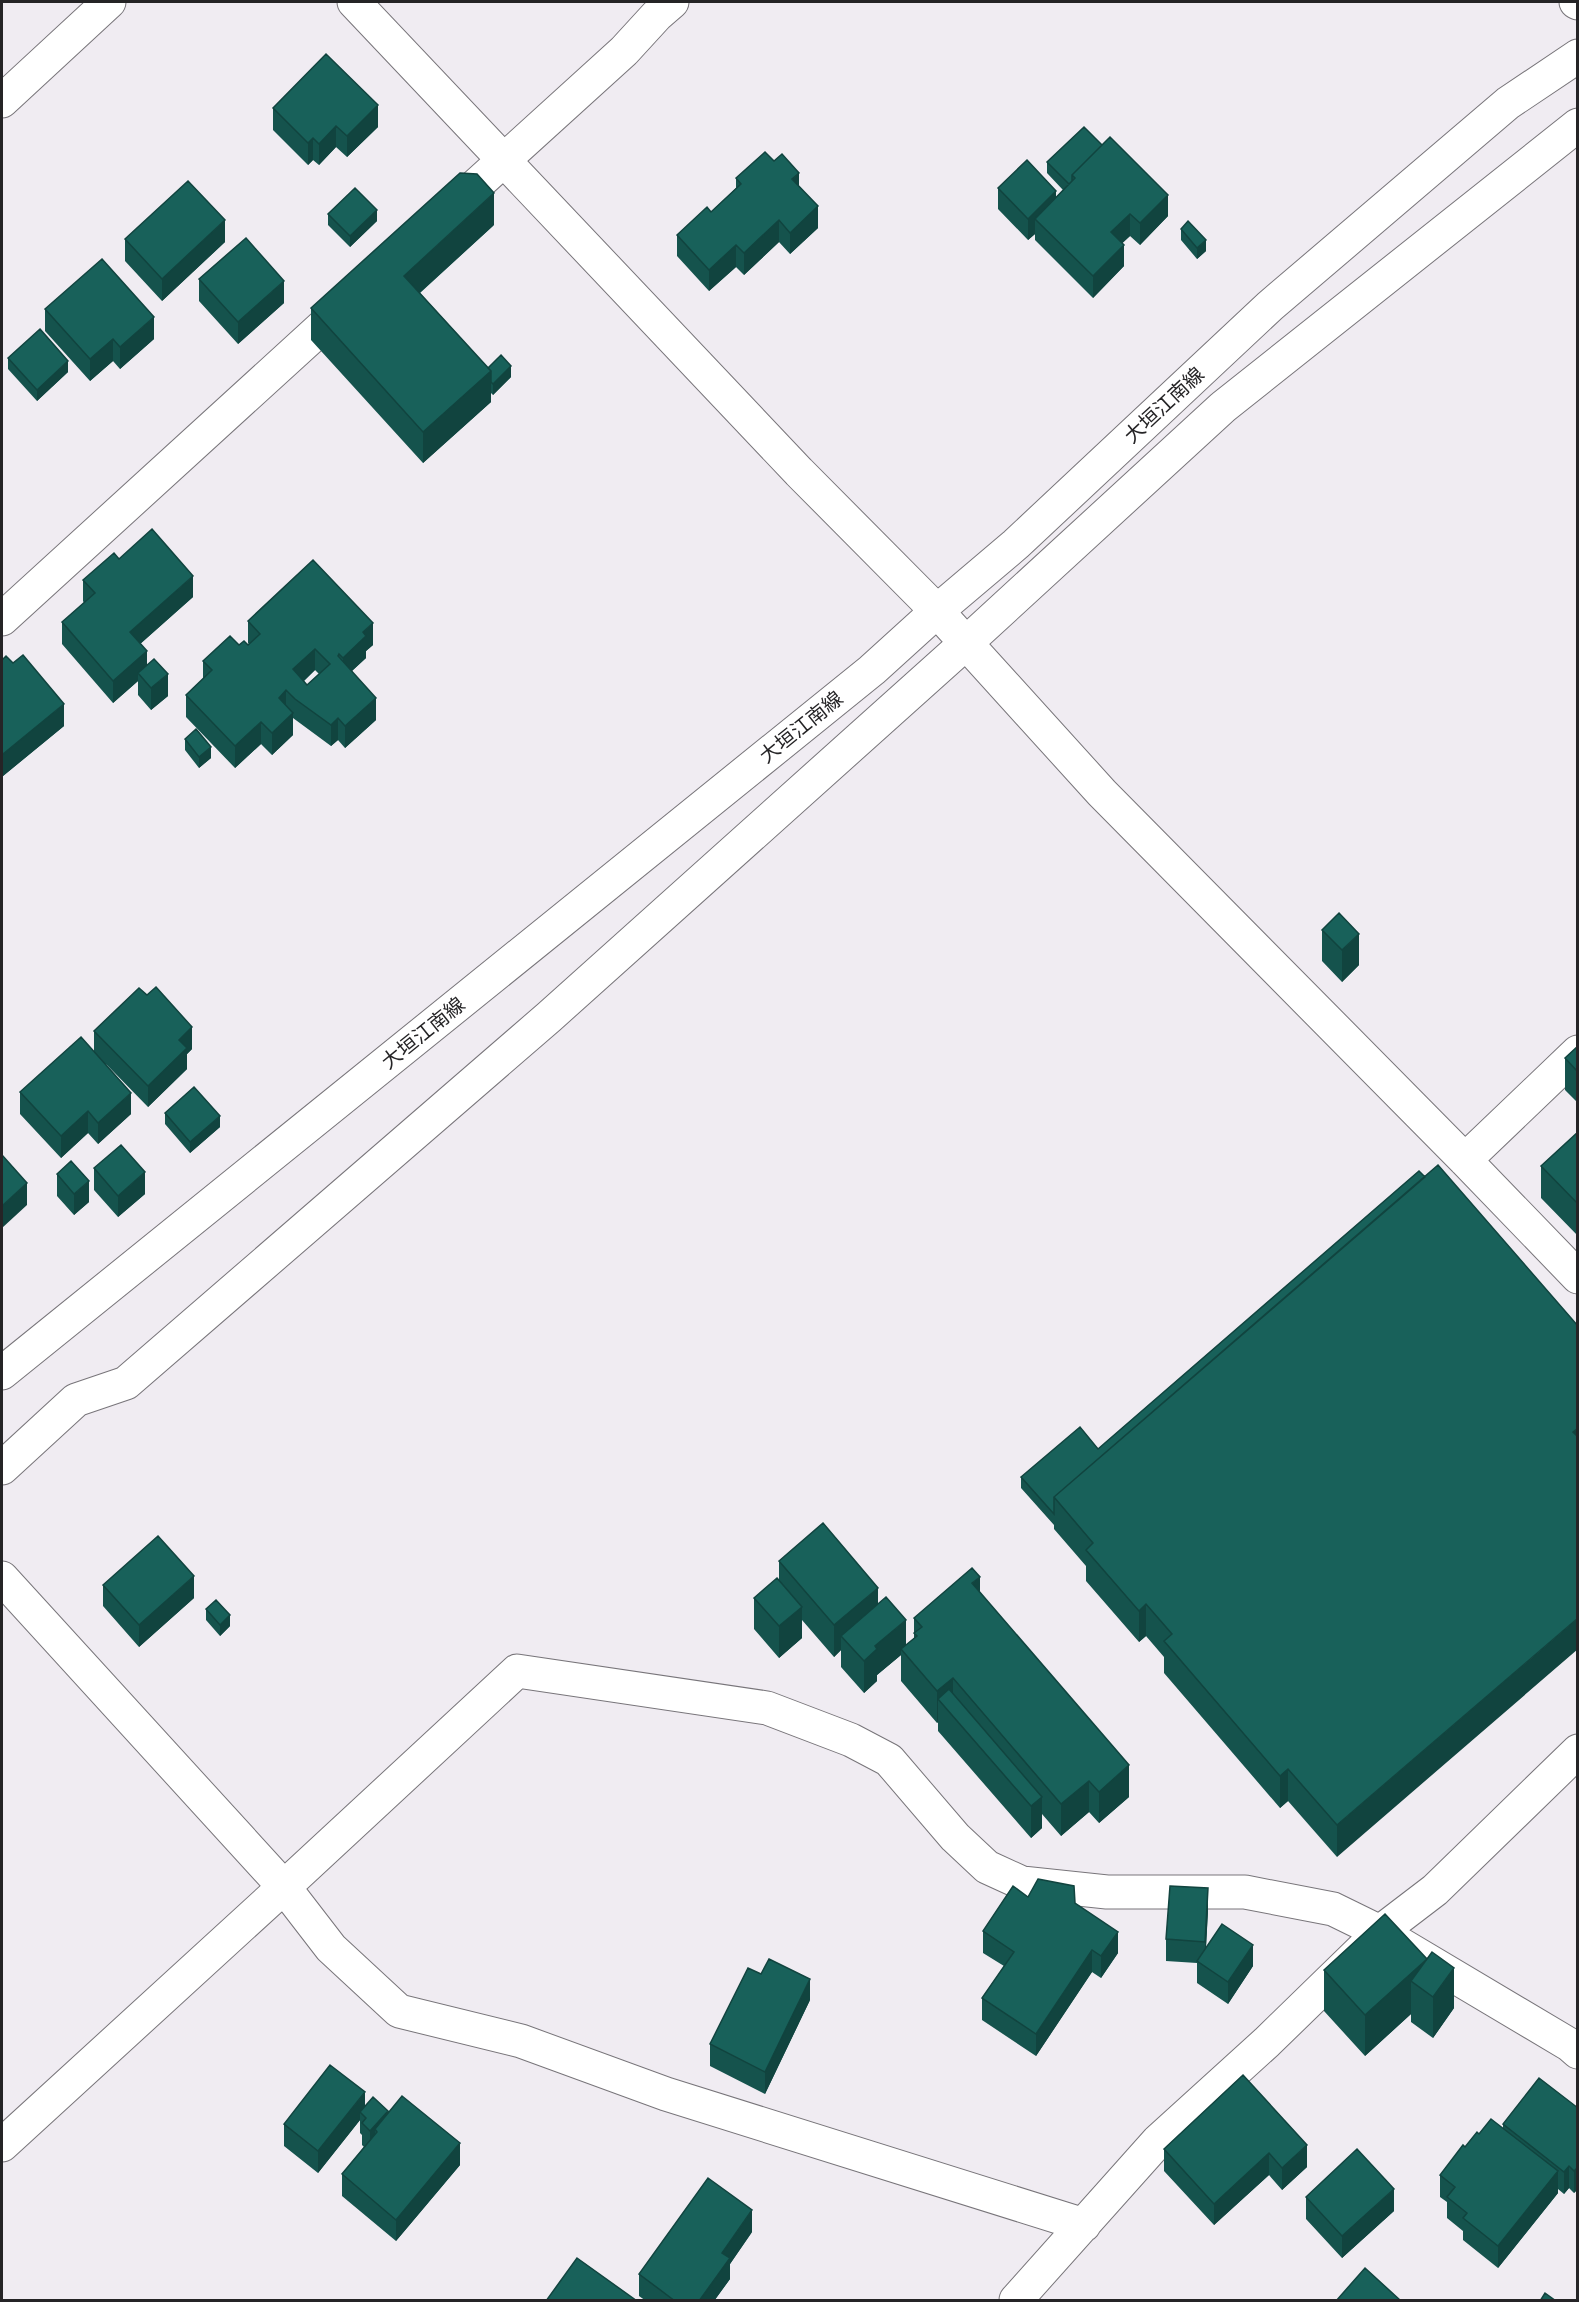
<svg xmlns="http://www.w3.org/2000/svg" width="1579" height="2302" font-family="Cabin,'Noto Sans JP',sans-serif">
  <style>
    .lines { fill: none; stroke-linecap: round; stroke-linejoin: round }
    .street-casing { stroke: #78757a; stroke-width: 35 }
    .secondary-casing { stroke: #78757a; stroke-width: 35 }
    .street { stroke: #fff; stroke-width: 33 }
    .secondary { stroke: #fff; stroke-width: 33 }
    .wall { fill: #15534d; fill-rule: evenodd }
    .shaded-wall { fill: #11443f }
    .building { fill: #18615a; stroke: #11443f; stroke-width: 1.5; fill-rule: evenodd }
    .labels { text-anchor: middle; stroke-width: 6; stroke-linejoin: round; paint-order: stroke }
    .street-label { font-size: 20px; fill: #252426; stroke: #fff }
  </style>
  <rect width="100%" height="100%" fill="#f0ecf2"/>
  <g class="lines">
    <defs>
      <path id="street" d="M1576,2l2,1
        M2,101l107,-99
        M450,209l174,-158 33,-36 15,-13
        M937,611l165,182 363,367 113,117
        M2,619l342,-312
        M1465,1160l113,-108
        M2,1468l74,-68 50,-17 423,-366 417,-374 257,-236 355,-282
        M2,1578l282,309 47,61 68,63 122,30 145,53 418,131
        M2,2145l282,-258 233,-216 250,37 84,32 38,20 66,77 32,30 35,16 85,9h138l88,17 47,23 190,113 8,7
        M1016,2300l142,-159 109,-99 113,-110 55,-42 143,-139"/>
      <path id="secondary" d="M354,2l445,470 138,139
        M2,1373l870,-703 65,-59 79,-67 254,-238 238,-203 70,-47"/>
    </defs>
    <use href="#street" class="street-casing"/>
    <use href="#secondary" class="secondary-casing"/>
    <use href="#street" class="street"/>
    <use href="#secondary" class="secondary"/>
  </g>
  <path class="wall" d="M273,108l105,19 -31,30 -11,-10 -17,18 -6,-5 -5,5 -35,-35z
    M1047,162l121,54 -28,29 -10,-9 -8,7 2,23 -31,32 -58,-58v-6l-7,6 -30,-31v-21l58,9 7,-7 -16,-17z
    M736,178l63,8 19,42 -28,26 -11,-12 -35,33 -8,-8 -27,24 -32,-35v-21l34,-23 25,-24z
    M328,214l49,7 -27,26 -22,-22z
    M494,225l-74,68 68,75 23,9 -18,18 -2,-2v9l-68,61 -112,-123v-32z
    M1181,229l25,22 -9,8 -16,-19z
    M125,239l100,3 -63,59 -37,-40z
    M199,279l85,24 -46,41 -39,-43z
    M45,309l109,30 -34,30 -7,-8 -23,20 -45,-50z
    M8,358l60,14 -31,29 -29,-32z
    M119,559l74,38 -53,47 7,21 21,31 -17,14 -13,-15v-14l-25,22 -51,-59v-22l22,-19 -1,-2v-21z
    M248,621l125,24 -7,6v7l-14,13 24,49 -31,28 -7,-8 -7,6 -38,-28v17l-21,20 -11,-11 -26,24 -49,-51v-22l17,-16v-18l36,-16 10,-1 -1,-1zM315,670l4,4 -12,11 -3,-4z
    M2,660l62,66 -61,50 -1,-2z
    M185,739l26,19 -12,10 -14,-18z
    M1322,930l37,35 -17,17 -20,-21z
    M94,1031l98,18 -5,5v15l-39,38 -42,-43 25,50 -33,30 -10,-11 -27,25 -41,-44v-22l74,-40z
    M1578,1046v57l-13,-13v-32z
    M165,1113l55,14 -30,26 -25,-29z
    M1578,1132v104l-37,-38v-32z
    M94,1168l51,26 -27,23 -24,-27z
    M1419,1171l-82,686 -49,-56 -8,7 -116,-135v-16l-18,-21 -7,6 -53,-61v-15l-32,-37v-4l-33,-37v-11l77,-28z
    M57,1174l32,28 -15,13 -17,-19z
    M779,1561l99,43 28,41 8,-7v-20l66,-26 149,205 -30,26 -10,-11 -28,24 -19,-22v14l-11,10 -93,-107v-9l-1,1 -36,-42v-26l-24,20v6l-13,12 -23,-26v-17l-7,7 -32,-37v18l-23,20 -25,-29v-31l25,-19z
    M103,1585l91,13 -55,49 -36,-41z
    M206,1609l24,17 -10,10 -14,-16z
    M1028,1897l47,6 43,50 -17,25 -9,-6 -56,84 -54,-36v-22l22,-32 -21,-13v-22z
    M1208,1910l-2,39 47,17 -25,38 -31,-21v-20l-31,-2v-22z
    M1385,1914l69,94 -21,30 -22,-16v-8l-46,42 -41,-45v-41z
    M810,2000l-45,94 -55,-28v-22z
    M1243,2075l64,92 -25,23 -13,-15 -55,50 -50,-54v-22z
    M365,2106l23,7 72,52 -64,76 -54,-45v-22l22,-27 -2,-2v-10l-2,-2v-13l-42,53 -34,-27v-22z
    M1578,2108v81l-4,4 -5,-5 -5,6 -6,-5v4l-60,75 -35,-28v-9l-16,-13v-16l-7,-5v-22l25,-28 14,-13 24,-6v-4z
    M1306,2197l88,14 -52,47 -36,-39z
    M752,2232l-22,32v15l-16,22h-68l-7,-5v-22z"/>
  <path class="shaded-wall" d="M378,105v22l-31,30v-21z
    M336,126v21l-17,18v-21z
    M313,138v22l-5,5v-22z
    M799,173v21l-7,-15z
    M1056,191v22l-21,6v15l-7,6v-21z
    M494,193v32l-90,82v-31z
    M1168,195v21l-28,29v-22z
    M818,206v22l-28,26v-21z
    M377,210v11l-27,26v-11z
    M1130,214v22l-19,18v-22z
    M225,220v22l-63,59v-22z
    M779,220v22l-35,33v-22z
    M1206,240v11l-9,8v-11z
    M736,245v22l-27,24v-21z
    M1124,245v21l-31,32v-22z
    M284,281v22l-46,41v-22z
    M154,317v22l-34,30v-22z
    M113,339v22l-23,20v-22z
    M68,361v11l-31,29v-11z
    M511,366v11l-18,18v-11z
    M491,371v31l-68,61v-31z
    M193,576v21l-63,56v-21z
    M373,623v22l-7,6v7l-23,21v-21l20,-26z
    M315,649v21l-22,21v-22z
    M147,651v22h-9v8l-25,22v-22z
    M168,674v22l-17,14v-22z
    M286,690v21l-7,-13z
    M376,698v22l-31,28v-22z
    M64,704v22l-61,50v-22z
    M293,713v22l-21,20v-22z
    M338,718v22l-7,6v-21z
    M261,722v22l-26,24v-22z
    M211,747v11l-12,10v-11z
    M1359,934v31l-17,17v-32z
    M192,1027v22l-5,5v15l-39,38v-21l31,-46z
    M131,1093v21l-33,30v-21z
    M88,1111v22l-27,25v-22z
    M220,1116v11l-30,26v-11z
    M145,1172v22l-27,23v-21z
    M89,1181v21l-15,13v-21z
    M27,1183v22l-25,23v-22z
    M1578,1428v31l-5,-27z
    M194,1576v22l-55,49v-22z
    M980,1577v32l-8,-26z
    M878,1588v31l-37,17v14l-7,7v-32z
    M1146,1604v32l-7,6v-31z
    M802,1607v31l-23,20v-32z
    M230,1615v11l-10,10v-11z
    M1578,1618v31l-241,208v-32z
    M906,1620v31l-5,-2v6l-24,20v6l-13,12v-32l11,-15z
    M953,1678v31l-15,-10v23l-1,1v-32z
    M1129,1765v32l-30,26v-31z
    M1288,1769v32l-8,7v-32z
    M1089,1781v31l-28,24v-32z
    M1042,1797v31l-11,10v-32z
    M1208,1888v22l-3,53v-21z
    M1118,1932v21l-17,25v-22z
    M1253,1945v21l-25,38v-22z
    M1092,1950v22l-56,84v-22z
    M1427,1959l-16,22v33l-46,42v-41z
    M1454,1968v40l-21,30v-41z
    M810,1979v21l-45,94v-22z
    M365,2092v21l-5,-1v8l-42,53v-22z
    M388,2111v22l-11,-1 -2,-3v18l-5,6v-22z
    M460,2143v22l-64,76v-21z
    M1307,2145v22l-25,23v-22z
    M1269,2153v22l-55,50v-21z
    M1569,2166v22l-5,6v-22z
    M1578,2167v22l-4,4v-22z
    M1558,2171v22l-60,75v-22z
    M1394,2189v22l-52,47v-22z
    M752,2210v22l-22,32v15l-16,22h-15l23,-48z"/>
  <path class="building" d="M326,54l52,51 -31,31 -11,-10 -17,18 -6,-6 -5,5 -35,-35z
    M1084,127l18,18 -30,30v6l-3,3 -22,-22z
    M1110,137l58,58 -28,28 -10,-9 -19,18 13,13 -31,31 -58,-57 40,-41 -3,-3z
    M765,152l9,9 8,-7 17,19 -7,6 26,27 -28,27 -11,-13 -35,33 -8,-8 -27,25 -32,-35 30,-28 4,5 30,-28 -5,-6z
    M1027,160l29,31 -28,28 -30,-31z
    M460,173l17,1 17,19 -90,83 87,95 -68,61 -112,-124z
    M188,181l37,39 -63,59 -37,-40z
    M355,188l22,22 -27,26 -22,-22z
    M1188,221l18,19 -9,8 -16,-19z
    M246,238l38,43 -46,41 -39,-43z
    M102,259l52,58 -34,30 -7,-8 -23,20 -45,-50z
    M40,329l28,32 -31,29 -29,-32z
    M501,355l10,11 -18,18 -2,-2v-11l-3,-3z
    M152,529l41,47 -63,56 17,19 -34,30 -51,-59 33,-29 -12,-13 31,-27 5,6z
    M313,560l60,63 -10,9 3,4 -23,22 -4,-4 -1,2 38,42 -31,28 -7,-8 -7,7 -36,-26 -9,-9 -7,8 14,15 -21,20 -11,-11 -26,24 -49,-51 26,-25 -9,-9 27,-25 9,9 5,-4 4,4 12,-11 -12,-13zM315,649l15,15 -23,21 -14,-16z
    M23,655l41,49 -61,50 -1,-2v-92l4,-4 7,7z
    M154,659l14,15 -17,14 -13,-15z
    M196,729l15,18 -12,10 -14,-18z
    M1339,913l20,21 -17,16 -20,-20z
    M156,987l36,40 -13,13 8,8 -39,38 -54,-55 45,-43 8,7z
    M81,1037l50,56 -33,30 -10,-12 -27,25 -41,-44z
    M1578,1046v26l-13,-14z
    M194,1087l26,29 -30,26 -25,-29z
    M1578,1132v72l-37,-38z
    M121,1145l24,27 -27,24 -24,-28z
    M2,1155l25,28 -25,23z
    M71,1161l18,20 -15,13 -17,-20z
    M1438,1165l140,161v102l-5,4 5,5v181l-241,207 -49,-56 -8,7 -116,-135 8,-7 -26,-30 -7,7 -53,-61 7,-7 -39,-46z
    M1419,1171l6,6 -371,320v17l-33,-37 59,-50 18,22z
    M823,1523l55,65 -44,37 -55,-64z
    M158,1536l36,40 -55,49 -36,-40z
    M972,1568l8,9 -8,6 157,182 -30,27 -10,-11 -28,23 -108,-126 -16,13 -36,-42 16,-13 -3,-3 8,-6 -8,-9z
    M777,1578l25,29 -23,19 -25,-28z
    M886,1597l20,23 -31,26 2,3 -13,12 -23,-25z
    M216,1600l14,15 -10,10 -14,-16z
    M949,1689l93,108 -11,9 -93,-107z
    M1038,1879l36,7 1,17 43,29 -17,24 -9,-6 -56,84 -54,-36 32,-46 -31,-21 30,-45 15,11z
    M1170,1886l38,2 -3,54 -39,-3z
    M1385,1914l42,45 -62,56 -41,-45z
    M1222,1924l31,21 -25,37 -31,-21z
    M1432,1952l22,16 -21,29 -22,-16z
    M769,1959l41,20 -45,93 -55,-28 38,-76 13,6z
    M330,2065l35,27 -47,59 -34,-27z
    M1243,2075l64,70 -25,23 -13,-15 -55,51 -50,-55z
    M1539,2078l39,30v59l-4,4 -5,-5 -5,6 -61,-48z
    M402,2096l58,47 -64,77 -54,-46 35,-42 -2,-3z
    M373,2097l15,14 -18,20 -8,-8 4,-5 -6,-6z
    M1491,2119l67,52 -60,75 -35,-28 4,-5 -20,-16 8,-10 -15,-12 23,-30 2,2 12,-15 2,2z
    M1357,2149l37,40 -52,47 -36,-39z
    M708,2178l44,32 -30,43 8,5 -31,43h-24l-36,-27z
    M577,2258l60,43h-91z
    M1365,2268l36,33h-65z
    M1545,2293l11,8h-16z"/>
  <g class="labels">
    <g class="street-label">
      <text transform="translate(1164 405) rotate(-43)" y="7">大垣江南線</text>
      <text transform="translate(801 727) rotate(-39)" y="7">大垣江南線</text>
      <text transform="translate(423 1033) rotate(-39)" y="7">大垣江南線</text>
    </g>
  </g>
  <rect width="1579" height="2302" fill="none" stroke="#252426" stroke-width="6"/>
</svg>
